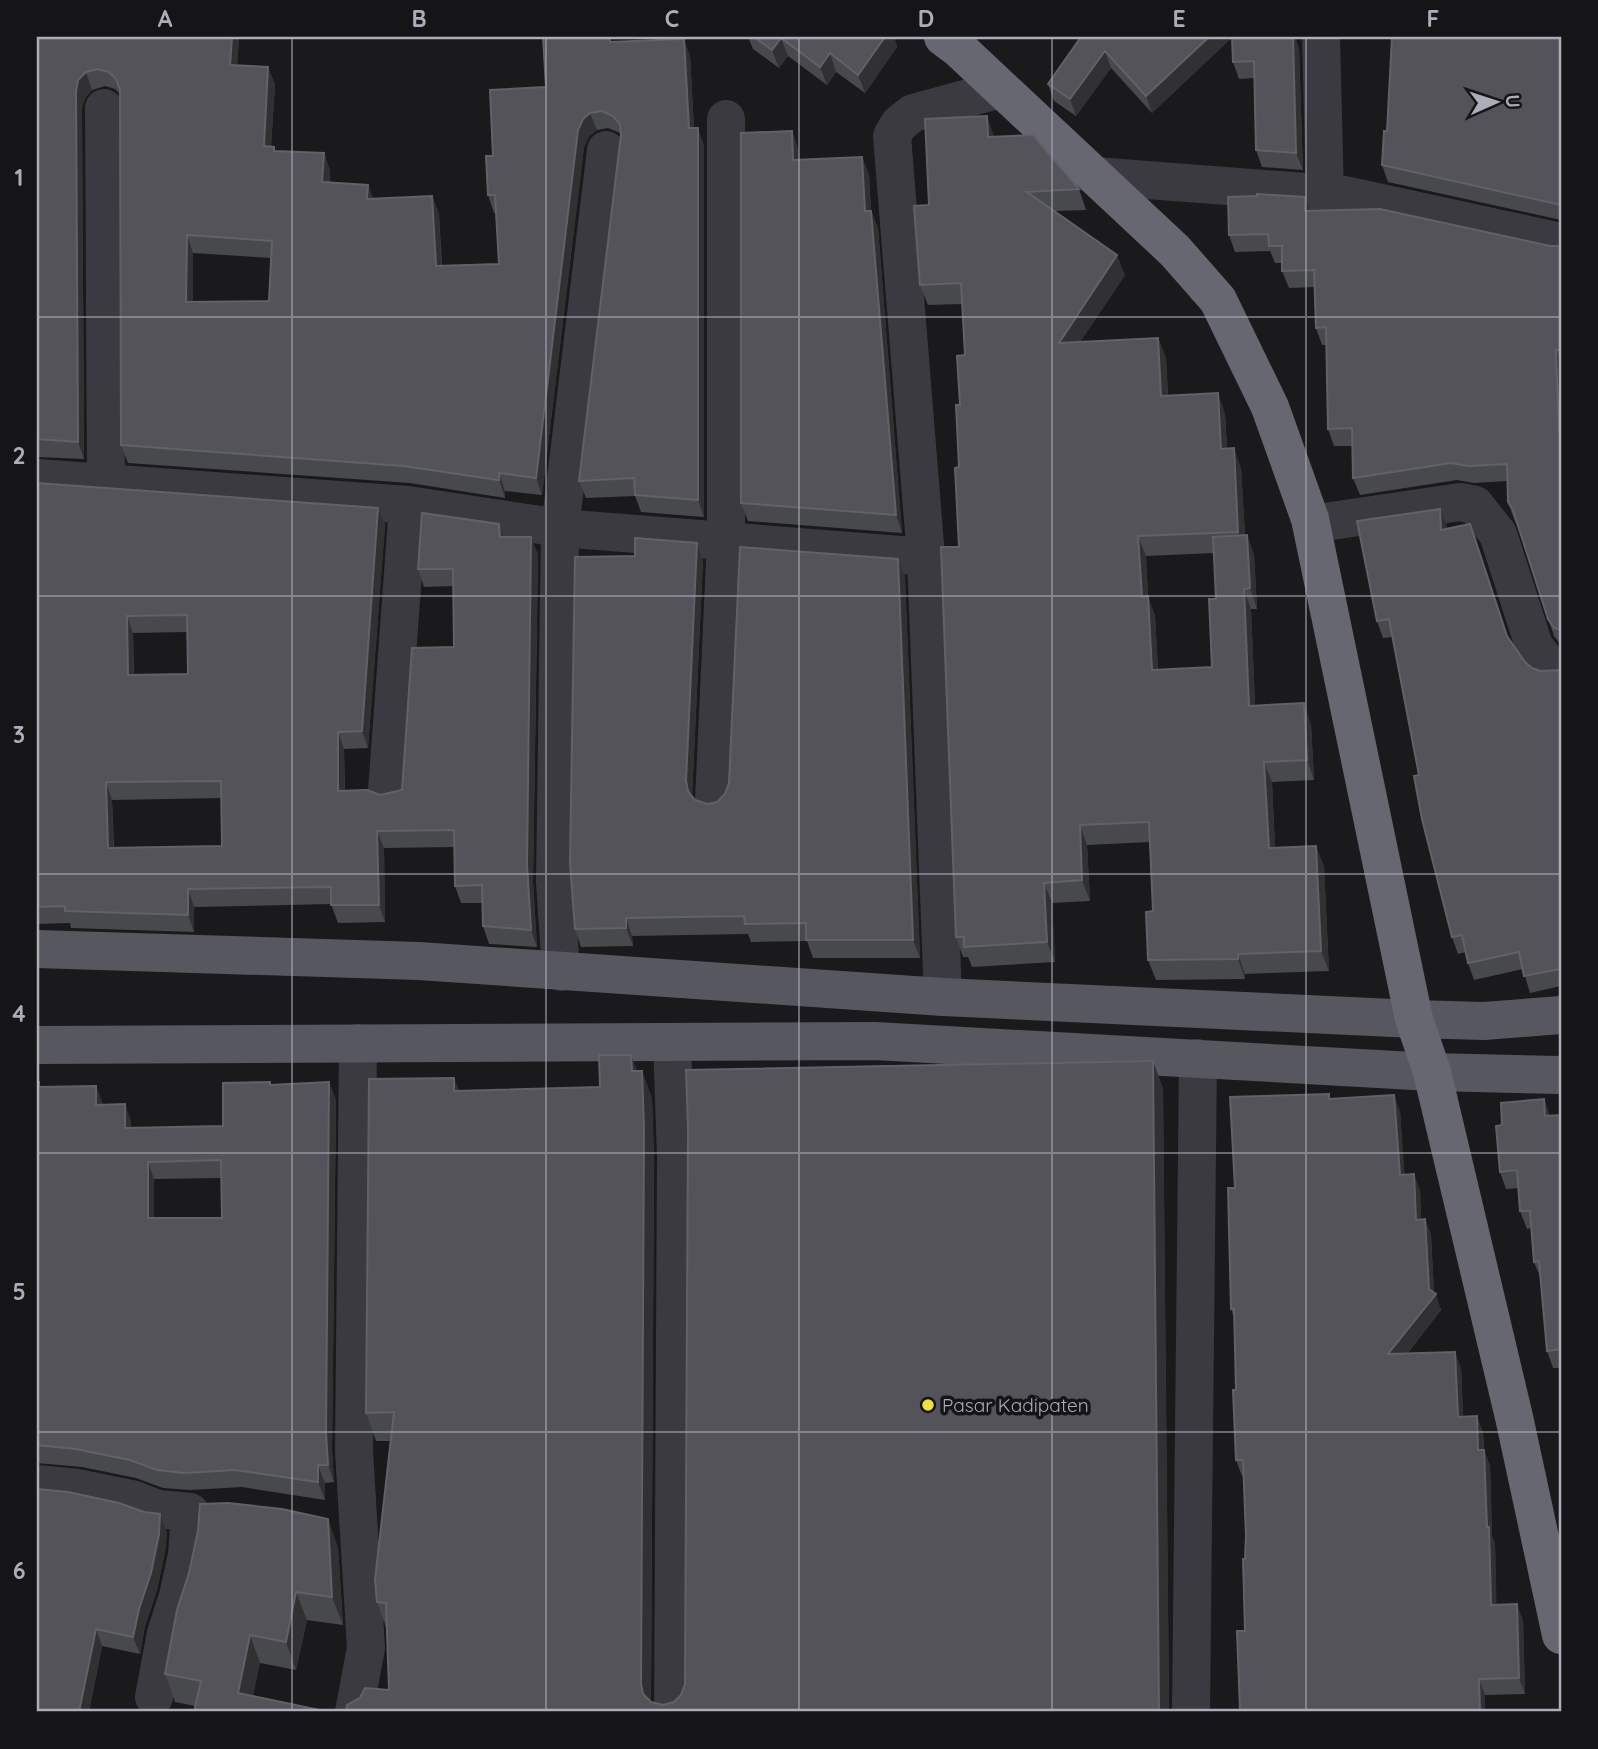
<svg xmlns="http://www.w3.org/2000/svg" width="1598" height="1749" font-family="Quicksand,sans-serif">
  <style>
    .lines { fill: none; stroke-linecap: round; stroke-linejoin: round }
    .minor { stroke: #3b3a40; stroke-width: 38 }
    .major { stroke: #57575f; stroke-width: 38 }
    .highway { stroke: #676771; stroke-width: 38 }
    .wall { fill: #48494d; fill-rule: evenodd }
    .shaded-wall { fill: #313134 }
    .building { fill: #535359; stroke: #616168; stroke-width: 2; fill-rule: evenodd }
    .grid { fill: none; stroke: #acadba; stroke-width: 2; stroke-opacity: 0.55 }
    .poi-dot { fill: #eae042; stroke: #151416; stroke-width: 2.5 }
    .labels { text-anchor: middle; stroke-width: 7; stroke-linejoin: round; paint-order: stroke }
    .poi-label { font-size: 19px; fill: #acadba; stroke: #151416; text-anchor: start }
    .neatline { fill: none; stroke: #acadba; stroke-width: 2.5 }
    .grid-label { font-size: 23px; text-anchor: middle; font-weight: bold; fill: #acadba }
  </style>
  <rect width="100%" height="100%" fill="#1a191b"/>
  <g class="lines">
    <path class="minor" d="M1321,37l4,157
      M104,108l2,374
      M1095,176l250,19 216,47
      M37,478l371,27 152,23 366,29
      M1311,524l149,-22 15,3 23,29 36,112 15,20 12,1
      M387,791l21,-286
      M714,800l12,-260v-421
      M561,972l-6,-90 5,-354 46,-378
      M943,997l-17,-440 -34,-421 7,-12 14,-11 88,-24
      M672,1042l4,114 -3,556
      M37,1484l41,4 54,11 26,10 32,3 -3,43 -9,41 -12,37 -12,64
      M354,1712l12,-64 -12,-197 4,-408
      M1191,1712l7,-654"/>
    <path class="major" d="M37,949l382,12 524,36 471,22 70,2 77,-6
      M37,1045l838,-4 557,31 129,3"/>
    <path class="highway" d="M943,37l16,12 216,202 43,49 52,107 40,112 104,500 18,53 82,345 47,218"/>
  </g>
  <path class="wall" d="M37,37h202l-2,29 31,1 7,18 -4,61 5,5 48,2 6,18v12l38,2 5,14 59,-3 7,18 3,52 57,-2 -3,-51h-2l-6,-18 5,-39 53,-69 68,-45 76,14 4,72 10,17v372l-63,-5 -6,-16 -49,2 -7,-17 42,-346 -1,-2 -12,-5 -11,2 -8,6 -5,11 -42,348 -37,-4v7l-95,-15 -282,-20 -7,-18 -1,-351 -5,-5 -10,-3 -13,4 -7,8 -3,10 2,351 -47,-2zM193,253l78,5 -2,43 -76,1z
    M748,37h146l3,10 -32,46 -29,-21 -9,13 -39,-29 -9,12 -26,-19z
    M1075,37h220l4,12 4,121 -41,-3 -6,-17 -2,-72 -15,1 -6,-17 -1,-25 -80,76 -41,-45 -35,48 -22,-15 -6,-17 31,-45z
    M1561,37v183l-173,-38 -6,-17 5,-34z
    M792,131l6,18 1,11 63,-3 7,18 2,36 7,17 24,305 -154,-12 -7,-18z
    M994,136l85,53 7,21 -31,1 70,64 -45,67 78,-4 8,20 2,37 57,18 2,35 14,20 4,67h2l7,20 3,54h-6l4,97 56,18 3,56 -42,2 3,66 49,18 5,105 -84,3v5l-89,1 -8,-20 5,-49 -3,-69 -63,3 3,56 -38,2 3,59 -83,5 -4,-10h-5l-7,-20 4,-532 5,-50 -3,-51 -34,1 -8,-20 9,-80zM1214,553l2,46 -4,68 -54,3 -3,-54 -7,-19 -2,-41z
    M1310,211l240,35h11v399l-7,-9 -37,-111 -3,-6 -6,-17 -1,-21 -33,2 -17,-3 -97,15 -7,-17v-32h-19l-6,-17 -1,-84h-5l-6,-17 -1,-41 -26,1 -7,-17v-8h-7l-5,-12 -35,1 -6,-17z
    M37,483l341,25 7,17 -17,223 -24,1 1,42 35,4 22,-5 52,-143 -1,-61 -29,1 -6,-18 81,-45 5,13 34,17 -5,328 4,65 -48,-3 -6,-18 -1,-23h-21l-6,-17 -1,-39 -70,1 1,74 -47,1 -7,-19 -137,3v25l-123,-4 -1,-5 -33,1zM187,632l1,42 -54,1 -1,-42zM222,798v48l-108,1 -2,-47z
    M1447,526v3l61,108 17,25 7,6 8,3 21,-1v316l-31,7 -7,-24 -49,11 -6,-17 -2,-11 -8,2 -6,-17 -60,-300 -9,1 -6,-17z
    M697,543l6,18 -11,236 3,3 12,4 10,-2 8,-8 173,-235 7,18 15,381h-107l-6,-17 -56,1 -3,-8 -116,2 1,10 -52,1 -6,-18 60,-373z
    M1153,1061l10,28 6,623h-823l43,-22 -2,-60 -10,-28 13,-161h-14l-10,-28 88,-335 5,13 141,-4 37,-16h5l10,28 2,57 -3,546 12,3 11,-3 7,-7z
    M37,1082l4,5 55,-1 7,19 22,-1 6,18v6l92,-2 48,-41 65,14 -4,352 2,31 -9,1v17l-83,-13 -52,3 -27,-2 -27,-10 -54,-11 -45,-4zM221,1178l1,40h-68v-39z
    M1331,1099l69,12 4,64 16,15 1,29h4l6,16 3,58 7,17 -34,44 54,14 2,49 20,15 1,18 6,16 2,70 3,7 1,62 27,15 2,74 -40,1 -245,15 5,-79 1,-95 -2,-60h-2l-6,-16v-70l-1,-70 -4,-11 4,-121z
    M1544,1099l6,17 11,-1v253h-8l-6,-17 -6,-72 -7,-17 -3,-34 -4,1 -7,-18 -1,-23 -13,1 -6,-17z
    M37,1489l130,43 -2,20 -8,38 -12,36 -5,28 -38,-8 -13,66h-52z
    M338,1547l5,78 -36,-5 -11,50 -36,-7 -65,43 -20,-4 -10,-28z"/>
  <path class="shaded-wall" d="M232,37h7l-3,46 -6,-18z
    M885,37h9l3,10 -32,46 -7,-18z
    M1209,37h24l-81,76 -6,-17z
    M1293,37h2l4,12 4,121 -7,-17z
    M781,38l7,18 -9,12 -7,-18z
    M684,39l6,17 5,89 -6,-17z
    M1105,51l6,17 -35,48 -6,-17z
    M830,53l6,19 -9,13 -7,-18z
    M268,67l7,18 -5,79 -6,-18z
    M86,72l6,18 -7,8 -3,10 2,351 -6,-17 -2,-351 2,-11z
    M590,113l7,17 -8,6 -5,11 -42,348 -6,-17 42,-348 5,-11z
    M987,116l7,20 -6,1z
    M698,128l6,17v372l-6,-17z
    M792,131l6,18 2,29 -7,-18z
    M324,153l6,18 -1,29 -7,-18z
    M862,157l7,18 3,54 -7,-18z
    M368,185l6,17 -7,-3z
    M432,196l7,18 3,70 -6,-18z
    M1305,197l6,17 -6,-3z
    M871,211l7,17 24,305 -6,-18z
    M187,235l6,18v66l-7,-17z
    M1117,255l8,20 -59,88 -7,-20z
    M1158,338l8,20 3,58 -8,-20z
    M1556,350l5,14v73l-2,-6z
    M1218,393l7,20 3,56 -7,-20z
    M1234,448l7,20 5,84 -8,-20z
    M499,473l6,18v7l-6,-18z
    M378,508l7,17 -17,223 -6,-17z
    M1440,509l7,17v21l-6,-17z
    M499,524l7,18 -6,-5z
    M1247,535l7,20 3,54 -7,-21z
    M1138,536l8,20 2,41 7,19 4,74 -7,-20 -10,-73z
    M531,537l7,17 -5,328 4,65 -6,-17 -4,-66z
    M697,543l6,18 -11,238 -4,-8 -2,-10z
    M898,559l7,18 15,381 -7,-18z
    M1244,589l7,20 5,117 -7,-20z
    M127,616l6,17 1,60 -6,-18z
    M1304,703l7,21 3,56 -7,-20z
    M338,732l6,17 1,59 -7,-17z
    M1264,762l8,20 4,86 -7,-20z
    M106,782l6,18 2,65 -6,-17z
    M1080,825l7,20 3,56 -8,-21z
    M377,831l7,17 1,74 -6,-17z
    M1316,846l8,20 5,105 -8,-20z
    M1044,883l8,20 3,59 -8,-20z
    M188,889l6,18v25l-6,-17z
    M626,918l6,18 1,10 -7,-18z
    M1238,954l7,20v5l-7,-20z
    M631,1055l11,28 -10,-12z
    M1153,1061l10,28 6,623h-10z
    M642,1071l10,28 2,57 -3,556 -8,-18 -2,-10z
    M454,1078l11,29 -11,-16z
    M329,1082l7,17 -4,352 2,31 -6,-17 -2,-32z
    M96,1086l7,18v18l-7,-17z
    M1394,1095l6,16 6,80 -6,-16z
    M1544,1099l6,18 -5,-1z
    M125,1104l6,18v24l-6,-18z
    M148,1162l6,17v57l-6,-18z
    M1414,1174l6,16 2,46 -6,-16z
    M1425,1219l6,16 3,60 2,-1 5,16 -47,60 -6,-16 41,-65z
    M1455,1352l6,16 3,65 -6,-16z
    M1477,1416l6,16 1,34 -6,-16z
    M1484,1450l6,16 2,70 3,7 2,78 -6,-16z
    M318,1465l7,18v17l-7,-18z
    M160,1514l7,18 -2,20 -8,38 -12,36 -5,28 -7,-17z
    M328,1519l10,28 5,78 -11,-28z
    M296,1592l11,28 -11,50 -10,-28z
    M1517,1604l6,16 2,74 -6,-16z
    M96,1629l6,17 -13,66h-10z
    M250,1635l10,28 -10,49 -12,-19z
    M1479,1679l6,16v17h-5z"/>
  <path class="building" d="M37,37h195l-2,28 38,2 -4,79 10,1v4l50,2 -2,29 46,3 -1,14 65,-3 4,70 63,-2 -4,-69h-7l-2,-39h7l-3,-66 56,-3 -3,-50h67v5l74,-3 5,89h9v372l-63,-5 -1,-17 -55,3 42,-346 -1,-10 -7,-9 -11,-5 -12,2 -7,6 -5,11 -42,348 -37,-5v7l-96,-14 -282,-21 -1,-355 -4,-11 -7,-7 -11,-3 -12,3 -8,8 -2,11 2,351 -41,-3zM187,235l85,6 -3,60 -83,1z
    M754,37h131l-27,38 -28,-22 -10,14 -39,-29 -9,12z
    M1081,37h128l-63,59 -41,-45 -35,48 -22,-15z
    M1232,37h61l3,116 -40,-3 -2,-89 -21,1z
    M1392,37h169v168l-179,-40 2,-34h3z
    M987,116l1,21 45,-2 46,54 -52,3 90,63 -58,88 99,-5 3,58 57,-3 3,56 13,-1 4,84 -100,4 4,61 6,-1 4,74 60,-3 -3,-68h7l-3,-62 34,-2 3,53 -6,1 5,117 55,-3 3,57 -43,2 5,86 47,-2 5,105 -83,3v5l-90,1 -2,-48 7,-1 -4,-89 -69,3 2,55 -38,3 3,59 -83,5v-10h-8l-15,-390h18l-4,-79 4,-1 -3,-62h4l-3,-49 8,-1 -4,-72 -41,2 -6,-79 15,-1 -4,-86z
    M792,131l1,29 69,-3 3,54h6l25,304 -155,-12v-370z
    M1257,194l48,3v14l75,-2 170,37h11v104h-5l3,81 2,-1v200l-7,-2 -6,-9 -35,-109 -5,-8 -1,-38 -39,2 -17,-3 -98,15 -1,-50 -24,1 -2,-102 -10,1 -2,-58 -32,1v-25h-13l-1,-12 -39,1 -1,-38 29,-1z
    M37,483l341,25 -16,223 -24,1v59l29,-1 13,5 22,-5 10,-142 42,-1 -1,-78h-35l4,-56 77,11 1,13h31l-4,327 4,66 -48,-4 -1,-41 -27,1 -1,-56 -77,1 2,74h-48v-18l-143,2v26l-123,-4v-5l-28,1zM187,615l1,59 -60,1 -1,-59zM221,781l1,65 -114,2 -2,-66z
    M1440,509l1,21 29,-6 37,112 18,26 7,6 8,3 21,-1v299l-37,7 -5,-24 -51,11 -6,-28 -10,2 -30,-118 -8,-43 5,-1 -30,-156 -12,2 -20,-100z
    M635,538l62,5 -11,238 2,10 7,9 12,4 10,-2 8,-8 4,-11 11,-236 158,12 15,381h-107v-17l-61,1 -1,-8 -118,2v10l-51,1 -5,-66 5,-306 60,-1z
    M599,1055h32l1,16h10l2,57 -3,556 2,10 8,8 12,3 11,-3 7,-7 4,-11 3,-556 -2,-58 467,-9 6,651h-813l1,-7 13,-7 5,-10 24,2 -3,-87 -9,-1 -2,-22 19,-168 -28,1 3,-334 85,-1v13l146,-4z
    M37,1082h2v5l57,-1v19l29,-1v24l98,-2v-43l47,-1v3l59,-3 -3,351 2,32h-10v17l-83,-12 -51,3 -27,-3 -27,-10 -54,-11 -39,-4zM221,1160l1,58h-74v-56z
    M1329,1094v5l65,-4 6,80 14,-1 2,46 9,-1 4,70 7,5 -48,60 67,-2 3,65 19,-1 1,34h6l3,77h2l2,78 26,-1 2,74 -40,1 1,33h-244v-2h4l-3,-79h8l-2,-72h2l1,-23 -3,-76h-7l-3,-70h3l-2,-81h-3l-3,-121h7l-5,-91z
    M1544,1099l1,17 16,-1v234l-14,2 -8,-90 -5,1 -4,-51h-10l-3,-41 -17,2 -4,-46 6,-1 -1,-22z
    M37,1489l31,3 51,11 25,9 16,2 -1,20 -8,39 -12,36 -6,28 -37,-8 -17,83h-42z
    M228,1503l54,6 46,10 4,78 -36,-5 -10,50 -36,-7 -12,58 91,19h-135l7,-31 -36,-7 12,-64 12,-37 9,-42 2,-27z"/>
  <path class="grid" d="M292,37v1675M546,37v1675M799,37v1675M1052,37v1675M1306,37v1675M37,317h1524M37,596h1524M37,874h1524M37,1153h1524M37,1432h1524"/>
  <circle class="poi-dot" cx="928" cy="1405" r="7"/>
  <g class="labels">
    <g class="poi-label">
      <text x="942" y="1412">Pasar Kadipaten</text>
    </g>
  </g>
  <rect width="1598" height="1749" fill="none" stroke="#151416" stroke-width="77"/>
  <g transform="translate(1496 102) rotate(87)" stroke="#151416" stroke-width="5" paint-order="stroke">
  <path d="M0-5L12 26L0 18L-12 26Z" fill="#acadba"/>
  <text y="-10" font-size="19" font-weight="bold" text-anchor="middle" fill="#acadba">U</text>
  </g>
  <rect x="38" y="38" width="1522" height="1672" class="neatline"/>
  <g class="grid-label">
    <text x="165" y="27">A</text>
    <text x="419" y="27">B</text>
    <text x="672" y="27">C</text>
    <text x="926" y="27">D</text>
    <text x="1179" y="27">E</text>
    <text x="1433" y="27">F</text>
    <text x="19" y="186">1</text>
    <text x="19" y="464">2</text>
    <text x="19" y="743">3</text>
    <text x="19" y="1022">4</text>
    <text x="19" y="1300">5</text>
    <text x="19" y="1579">6</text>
  </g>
</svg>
